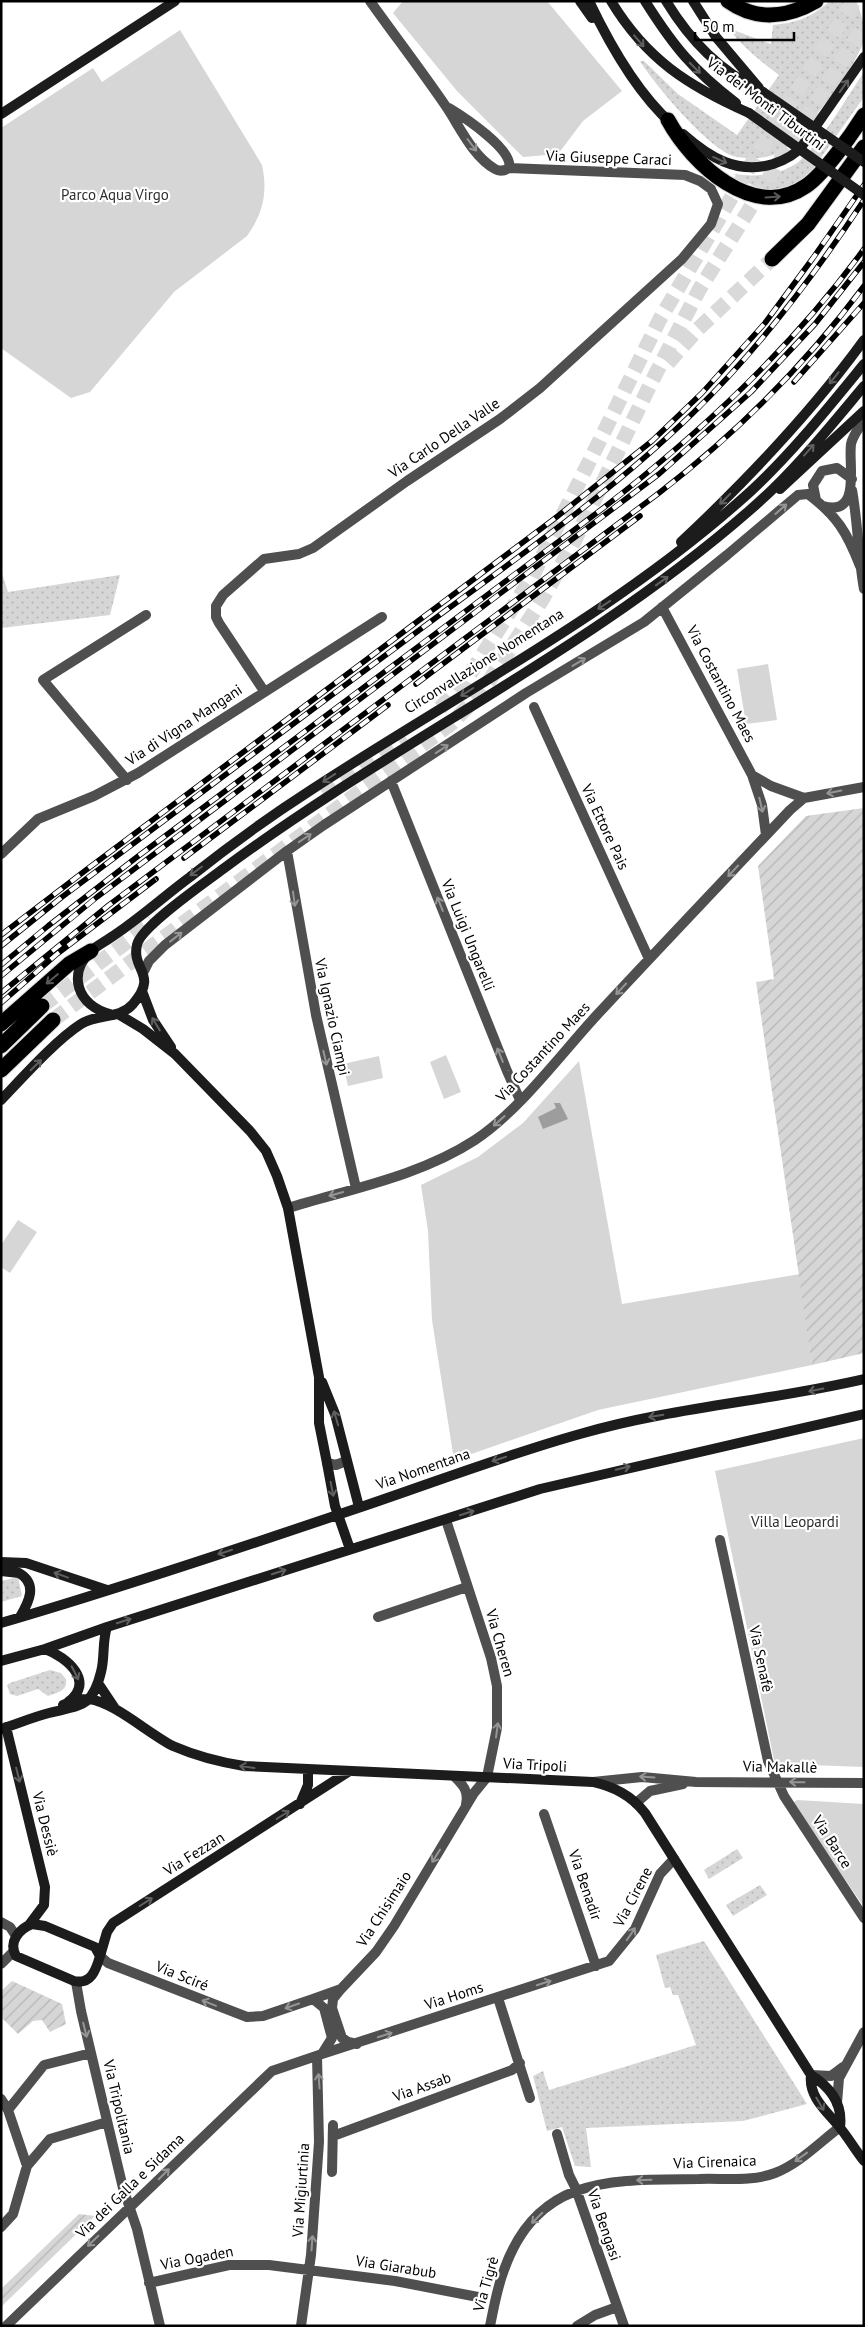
<svg xmlns="http://www.w3.org/2000/svg" width="865" height="2327" font-family="'PT Sans',sans-serif">
  <style>
    .grass { fill: url(#grass-dots) }
    .park { fill: #d6d6d6 }
    .garden { fill: url(#garden-furrows) }
    .water { fill: #9d9d9d }
    .lines { fill: none; stroke-linecap: round; stroke-linejoin: round }
    .highway-tunnel { stroke: #d9d9d9; stroke-width: 15; stroke-dasharray: 15 8; stroke-linecap: butt }
    .highway-casing { stroke: #dbdbdb; stroke-width: 17 }
    .street { stroke: #4f4f4f; stroke-width: 10 }
    .secondary { stroke: #1c1c1c; stroke-width: 10 }
    .highway { stroke: #000; stroke-width: 15 }
    .rail-casing { stroke: #000; stroke-width: 5.5 }
    .rail { stroke: #fff; stroke-width: 4; stroke-dasharray: 11; stroke-linecap: butt }
    .secondary-bridge { stroke: #1c1c1c; stroke-width: 10 }
    .oneway { stroke: #606060 }
    .oneway2 { stroke: #959595 }
    .oneway3 { stroke: #595959 }
    .labels { text-anchor: middle; stroke-width: 4.5; stroke-linejoin: round; paint-order: stroke }
    .street-label { font-size: 15px; fill: #000; stroke: #fff }
    .park-label { font-size: 15px; fill: #2d2d2d; stroke: #fff }
  </style>
  <defs>
    <pattern id="grass-dots" width="8" height="8" patternUnits="userSpaceOnUse" patternTransform="scale(1.25)"><rect width="8" height="8" fill="#d6d6d6"/><path d="M2 2h.1M6 6h.1" fill="none" stroke="#b6b6b6" stroke-width="1.8" stroke-linecap="round"/></pattern>
    <pattern id="garden-furrows" width="10" height="10" patternUnits="userSpaceOnUse" patternTransform="scale(1.25)"><rect width="10" height="10" fill="#d6d6d6"/><path d="M-1 1l2-2M0 10L10 0M9 11l2-2" fill="none" stroke="#b6b6b6"/></pattern>
  </defs>
  <rect width="100%" height="100%" fill="#fff"/>
  <path class="grass" d="M830,1h26c6,13 9,27 7,41 -5,22 -59,92 -78,107 -12,10 -38,11 -52,7 -26,-9 -78,-71 -93,-95h4l34,33 59,41 42,-60c-19,-14 -36,-28 -51,-47l43,16 2,-19c26,-3 37,-7 57,-24z
    M864,72v25l-56,79 -15,9 -20,5 -16,-2 -24,-14c21,3 42,2 61,-9 20,-11 55,-71 70,-93z
    M1,570l7,22 112,-17 -10,40 -109,13z
    M18,1577l4,19 -21,6v-21z
    M50,1670l11,3 5,6c2,12 -8,13 -18,17l-10,-7 -21,7 -7,-2 -3,-9 3,-2z
    M737,1849l6,9 -34,21 -5,-9z
    M760,1885l7,10 -34,21 -7,-11z
    M704,1941l103,163 -64,17 -157,7 5,39 -16,-1 -13,-39 -15,4 -14,-55 10,-5 6,19 147,-45 -18,-50h-5l-3,-8 -5,1 -9,-33z"/>
  <path class="park" d="M403,1h144l75,90 -39,30 -25,33 -35,3 -66,-66 -64,-78z
    M180,30l82,135c6,27 1,49 -15,71l-73,56 -84,100 -19,6 -70,-50v-220l92,-60 9,14z
    M768,664l9,56 -31,4 -9,-55z
    M446,1055l15,37 -17,7 -14,-37z
    M379,1056l4,22 -35,8 -5,-22z
    M579,1061l43,243 178,-30 12,91 -214,45 -144,50 -22,-140 -4,-89 -7,-46 57,-28 45,-34z
    M18,1220l19,12 -27,41 -9,-6v-22z
    M864,1438v329l-81,-3 -9,-4 -59,-289z
    M797,1800l67,4v103l-72,-104z"/>
  <path class="garden" d="M864,808v545l-52,12 -56,-383 18,-3 -16,-113 48,-50z
    M12,1981l50,23 4,20 -16,8 -8,-12 -9,1 -15,13 -17,-17v-26z
    M79,2214l16,2 -94,91v-18z"/>
  <path class="water" d="M554,1103h6l8,16 -25,10 -5,-12 18,-9z"/>
  <g class="lines">
    <path class="highway-tunnel" d="M668,363l29,-33 75,-71
      M440,708l25,-26 67,-105 128,-258 87,-148 107,-170
      M324,795l80,-60
      M42,1006l111,-84
      M53,1020l399,-297 25,-26 12,-16 53,-81 32,-58 78,-161 47,-91 165,-264"/>
    <defs>
      <path id="highway" d="M728,1c28,20 59,17 88,0
        M668,120c24,44 86,102 138,66 18,-12 46,-52 58,-71
        M772,259l36,-35 56,-77
        M1,1024l68,-60 22,-13
        M1,1046l41,-40
        M1,1070l52,-50"/>
    </defs>
    <use href="#highway" class="highway-casing"/>
    <path class="street" d="M449,108c15,9 65,42 60,60
      M852,490c6,33 6,66 12,99
      M816,500l-3,-15 9,-14 15,-3 15,11
      M823,506c39,11 25,-41 28,-62 2,-9 8,-16 13,-24
      M662,607l90,168 10,30 4,30
      M264,691l-45,-68 -3,-6v-11l7,-11 41,-36 35,-5 14,-6 94,-67 93,-62 40,-31 142,-129 29,-35 7,-20 -7,-15 -11,-8 -15,-6 -176,-7c-5,3 -9,4 -14,1 -23,-13 -36,-44 -50,-64 -24,-35 -50,-69 -75,-104
      M534,707l115,252
      M752,775l19,11 33,12
      M127,780l-84,-100 103,-65
      M391,781l116,290 13,29
      M287,851l29,164 40,173
      M1,854l37,-35 56,-23 44,-23 244,-156
      M144,971l5,-10 16,-16 122,-94 37,-26 202,-132 118,-71 83,-67 71,-60 10,-1c29,22 39,38 52,72
      M288,1208c62,-19 132,-32 187,-68 44,-29 85,-85 121,-124 64,-69 129,-137 194,-206l14,-12 60,-11
      M327,1463l9,2 10,-4
      M720,1540l48,221 16,35 80,122
      M378,1617l89,-30
      M454,1776c9,9 15,15 12,28
      M593,1782l49,-5 54,5 168,1
      M636,1803l14,-12 33,-7
      M544,1814l52,152
      M1,1922l9,5 6,9
      M1,1964l12,-12
      M76,1982l5,29 42,177 14,41 23,97
      M341,1989l-8,10 -1,9 10,30 6,4 9,2
      M498,1998l32,100
      M313,1999l28,-10 35,-37 18,-26 80,-133 13,-16 10,-49v-42l-6,-28 -45,-138
      M322,2054l287,-93 26,-32 25,-55 14,-15
      M811,2075l20,1 12,-9
      M1,2099l7,11
      M837,2103l2,-25 25,-46
      M557,2134l12,41 7,14 48,137
      M333,2136l179,-66 8,-7
      M27,2166l-19,-56 36,-45 47,-12
      M332,2172l1,-47
      M1,2227l12,-13 14,-48 23,-27 57,-17
      M149,2283l80,-18h40l126,16 83,16
      M6,2326l266,-255 50,-17 10,-16 -8,-30 -11,-9 -50,17 -16,1 -139,-54 -8,-7
      M301,2326l10,-71 8,-113 -2,-86
      M490,2326c4,-19 7,-38 14,-56 34,-96 110,-90 195,-91 24,-1 53,3 76,-6 24,-9 45,-31 65,-46
      M577,2326l18,-11 22,-8"/>
    <path class="secondary" d="M580,1l12,17
      M589,1c20,42 48,92 83,123
      M611,1c35,58 77,85 138,112
      M645,1c29,46 48,69 91,102
      M666,1c25,41 54,70 97,91
      M693,1l23,36 43,51
      M1,114l174,-113
      M683,134c26,23 54,41 90,30 12,-4 22,-9 29,-18l62,-89
      M780,489l84,-78
      M681,542c66,-62 130,-129 183,-202
      M142,991l11,29 18,27
      M110,1014c-32,-8 -44,-40 -18,-64 5,-4 12,-8 18,-12 28,-18 53,-41 80,-61 39,-31 79,-60 121,-87 148,-97 308,-179 440,-299 41,-38 77,-83 113,-127
      M118,1014l25,15 32,25 75,77 16,20 11,25 11,32 31,169v46l8,40 8,43 15,43
      M1,1100c22,-23 55,-60 80,-76 17,-11 38,-4 52,-20 26,-30 -2,-34 4,-59 3,-18 69,-63 86,-76 171,-127 366,-218 527,-359 42,-36 78,-81 114,-124
      M322,1382l13,32 24,93
      M1,1562l25,1 81,27
      M1,1571l18,2c19,11 10,29 1,44
      M1,1623c120,-35 239,-75 357,-115 74,-25 147,-53 222,-74 93,-27 190,-33 284,-55
      M45,1649c22,8 51,33 23,53
      M1,1661l44,-12 62,-22 433,-138 324,-75
      M98,1683l16,24
      M63,1705c8,-3 17,-7 26,-6 25,3 60,35 84,47 23,10 46,16 71,20l349,16c21,5 38,13 52,31l166,262c19,12 32,29 29,52
      M6,1727l39,160 -1,18 -15,20
      M1,1729c16,-5 32,-12 48,-16 30,-8 43,-4 52,-41 4,-15 1,-30 6,-45
      M300,1804l8,-19v-15
      M32,1924l13,2 50,21 5,9c-4,14 -9,29 -26,25l-58,-25c-8,-14 3,-27 16,-32z
      M100,1956l7,-24 6,-9 235,-151
      M811,2075c-3,23 18,38 30,54 8,10 15,22 23,32"/>
    <use href="#highway" class="highway"/>
    <defs>
      <path id="rail" d="M794,382l70,-79
        M416,684l224,-168
        M184,858l204,-153
        M1,935l85,-65 468,-351 98,-78 50,-48 63,-70 48,-65 51,-73
        M1,946l61,-49c115,-86 229,-172 344,-257 97,-73 200,-142 287,-227 65,-63 121,-137 171,-213
        M1,965l47,-39 89,-69 465,-348c98,-76 188,-159 262,-260
        M1,976l96,-79 562,-423 92,-82 64,-68 49,-62
        M1,993l108,-88 550,-412c78,-60 146,-128 205,-207
        M1,1003l56,-49 99,-75"/>
    </defs>
    <use href="#rail" class="rail-casing"/>
    <use href="#rail" class="rail"/>
    <path class="secondary-bridge" d="M763,92l101,70
      M749,113l115,82"/>
  </g>
  <defs><path id="oneway-shaft" d="M-6 0H5M1.5-3L5.5 0L1.5 3" fill="none" stroke-width="1.6" stroke-linecap="round" stroke-linejoin="round" transform="scale(1.25)"/></defs>
  <g class="oneway">
    <use href="#oneway-shaft" transform="translate(639 41) rotate(49)"/>
    <use href="#oneway-shaft" transform="translate(695 68) rotate(45)"/>
    <use href="#oneway-shaft" transform="translate(844 86) rotate(-55)"/>
    <use href="#oneway-shaft" transform="translate(720 160) rotate(24)"/>
    <use href="#oneway-shaft" transform="translate(834 378) rotate(129)"/>
    <use href="#oneway-shaft" transform="translate(809 450) rotate(-48)"/>
    <use href="#oneway-shaft" transform="translate(725 499) rotate(135)"/>
    <use href="#oneway-shaft" transform="translate(662 581) rotate(-36)"/>
    <use href="#oneway-shaft" transform="translate(604 605) rotate(146)"/>
    <use href="#oneway-shaft" transform="translate(467 692) rotate(148)"/>
    <use href="#oneway-shaft" transform="translate(329 778) rotate(147)"/>
    <use href="#oneway-shaft" transform="translate(196 871) rotate(143)"/>
    <use href="#oneway-shaft" transform="translate(156 1024) rotate(-121)"/>
    <use href="#oneway-shaft" transform="translate(36 1065) rotate(-44)"/>
    <use href="#oneway-shaft" transform="translate(816 1390) rotate(168)"/>
    <use href="#oneway-shaft" transform="translate(656 1416) rotate(170)"/>
    <use href="#oneway-shaft" transform="translate(336 1418) rotate(-107)"/>
    <use href="#oneway-shaft" transform="translate(499 1459) rotate(162)"/>
    <use href="#oneway-shaft" transform="translate(623 1468) rotate(-13)"/>
    <use href="#oneway-shaft" transform="translate(332 1489) rotate(79)"/>
    <use href="#oneway-shaft" transform="translate(467 1513) rotate(-18)"/>
    <use href="#oneway-shaft" transform="translate(225 1552) rotate(162)"/>
    <use href="#oneway-shaft" transform="translate(279 1572) rotate(-18)"/>
    <use href="#oneway-shaft" transform="translate(61 1575) rotate(-160)"/>
    <use href="#oneway-shaft" transform="translate(124 1621) rotate(-18)"/>
    <use href="#oneway-shaft" transform="translate(75 1673) rotate(63)"/>
    <use href="#oneway-shaft" transform="translate(247 1767) rotate(-172)"/>
    <use href="#oneway-shaft" transform="translate(18 1775) rotate(76)"/>
    <use href="#oneway-shaft" transform="translate(283 1815) rotate(-32)"/>
    <use href="#oneway-shaft" transform="translate(146 1902) rotate(-32)"/>
    <use href="#oneway-shaft" transform="translate(820 2104) rotate(60)"/>
  </g>
  <g class="oneway2">
    <use href="#oneway-shaft" transform="translate(472 145) rotate(53)"/>
    <use href="#oneway-shaft" transform="translate(781 509) rotate(-41)"/>
    <use href="#oneway-shaft" transform="translate(579 662) rotate(-31)"/>
    <use href="#oneway-shaft" transform="translate(442 749) rotate(-33)"/>
    <use href="#oneway-shaft" transform="translate(834 792) rotate(169)"/>
    <use href="#oneway-shaft" transform="translate(761 805) rotate(77)"/>
    <use href="#oneway-shaft" transform="translate(305 838) rotate(-34)"/>
    <use href="#oneway-shaft" transform="translate(733 871) rotate(133)"/>
    <use href="#oneway-shaft" transform="translate(294 899) rotate(82)"/>
    <use href="#oneway-shaft" transform="translate(440 904) rotate(-112)"/>
    <use href="#oneway-shaft" transform="translate(176 937) rotate(-38)"/>
    <use href="#oneway-shaft" transform="translate(621 989) rotate(133)"/>
    <use href="#oneway-shaft" transform="translate(500 1055) rotate(-112)"/>
    <use href="#oneway-shaft" transform="translate(325 1058) rotate(77)"/>
    <use href="#oneway-shaft" transform="translate(499 1121) rotate(138)"/>
    <use href="#oneway-shaft" transform="translate(336 1194) rotate(164)"/>
    <use href="#oneway-shaft" transform="translate(497 1730) rotate(-82)"/>
    <use href="#oneway-shaft" transform="translate(647 1777) rotate(-176)"/>
    <use href="#oneway-shaft" transform="translate(797 1782) rotate(-179)"/>
    <use href="#oneway-shaft" transform="translate(436 1856) rotate(122)"/>
    <use href="#oneway-shaft" transform="translate(631 1934) rotate(-56)"/>
    <use href="#oneway-shaft" transform="translate(544 1983) rotate(-18)"/>
    <use href="#oneway-shaft" transform="translate(209 2003) rotate(-158)"/>
    <use href="#oneway-shaft" transform="translate(292 2006) rotate(161)"/>
    <use href="#oneway-shaft" transform="translate(85 2030) rotate(76)"/>
    <use href="#oneway-shaft" transform="translate(385 2035) rotate(-18)"/>
    <use href="#oneway-shaft" transform="translate(319 2081) rotate(-94)"/>
    <use href="#oneway-shaft" transform="translate(801 2157) rotate(144)"/>
    <use href="#oneway-shaft" transform="translate(164 2174) rotate(-45)"/>
    <use href="#oneway-shaft" transform="translate(644 2180) rotate(178)"/>
    <use href="#oneway-shaft" transform="translate(537 2218) rotate(135)"/>
    <use href="#oneway-shaft" transform="translate(93 2241) rotate(136)"/>
    <use href="#oneway-shaft" transform="translate(312 2243) rotate(-86)"/>
  </g>
  <g class="oneway3">
    <use href="#oneway-shaft" transform="translate(773 197) rotate(-4)"/>
    <use href="#oneway-shaft" transform="translate(52 979) rotate(140)"/>
  </g>
  <g class="labels">
    <g class="street-label">
      <text transform="translate(766 104) rotate(37)" y="5">Via dei Monti Tiburtini</text>
      <text transform="translate(609 158) rotate(2)" y="5">Via Giuseppe Caraci</text>
      <text transform="translate(444 438) rotate(-34)" y="5">Via Carlo Della Valle</text>
      <text transform="translate(484 661) rotate(-32)" y="5">Circonvallazione Nomentana</text>
      <text transform="translate(721 684) rotate(62)" y="5">Via Costantino Maes</text>
      <text transform="translate(184 725) rotate(-33)" y="5">Via di Vigna Mangani</text>
      <text transform="translate(605 827) rotate(65)" y="5">Via Ettore Pais</text>
      <text transform="translate(468 935) rotate(68)" y="5">Via Luigi Ungarelli</text>
      <text transform="translate(332 1017) rotate(78)" y="5">Via Ignazio Ciampi</text>
      <text transform="translate(543 1052) rotate(-47)" y="5">Via Costantino Maes</text>
      <text transform="translate(423 1469) rotate(-19)" y="5">Via Nomentana</text>
      <text transform="translate(500 1643) rotate(74)" y="5">Via Cheren</text>
      <text transform="translate(761 1659) rotate(78)" y="5">Via Senafè</text>
      <text transform="translate(535 1765) rotate(3)" y="5">Via Tripoli</text>
      <text transform="translate(780 1767) rotate(1)" y="5">Via Makallè</text>
      <text transform="translate(45 1824) rotate(76)" y="5">Via Dessiè</text>
      <text transform="translate(832 1842) rotate(57)" y="5">Via Barce</text>
      <text transform="translate(194 1854) rotate(-32)" y="5">Via Fezzan</text>
      <text transform="translate(585 1885) rotate(71)" y="5">Via Benadir</text>
      <text transform="translate(633 1897) rotate(-62)" y="5">Via Cirene</text>
      <text transform="translate(384 1909) rotate(-57)" y="5">Via Chisimaio</text>
      <text transform="translate(182 1976) rotate(22)" y="5">Via Sciré</text>
      <text transform="translate(454 1996) rotate(-18)" y="5">Via Homs</text>
      <text transform="translate(422 2087) rotate(-20)" y="5">Via Assab</text>
      <text transform="translate(119 2107) rotate(77)" y="5">Via Tripolitania</text>
      <text transform="translate(715 2162) rotate(-2)" y="5">Via Cirenaica</text>
      <text transform="translate(130 2186) rotate(-44)" y="5">Via dei Galla e Sidama</text>
      <text transform="translate(301 2190) rotate(-86)" y="5">Via Migiurtinia</text>
      <text transform="translate(604 2225) rotate(71)" y="5">Via Bengasi</text>
      <text transform="translate(197 2258) rotate(-11)" y="5">Via Ogaden</text>
      <text transform="translate(396 2267) rotate(9)" y="5">Via Giarabub</text>
      <text transform="translate(486 2284) rotate(-74)" y="5">Via Tigrè</text>
    </g>
    <g class="park-label">
      <text x="115" y="200">Parco Aqua Virgo</text>
      <text x="795" y="1527">Villa Leopardi</text>
    </g>
  </g>
  <rect width="865" height="2327" fill="none" stroke="#000000" stroke-width="5"/>
  <path d="M695 32v8h99v-8" fill="none" stroke="#000000" stroke-width="2.5"/>
  <text x="702" y="32" font-size="15" fill="#000000" stroke="#ffffff" stroke-width="4" paint-order="stroke">50 m</text>
</svg>
